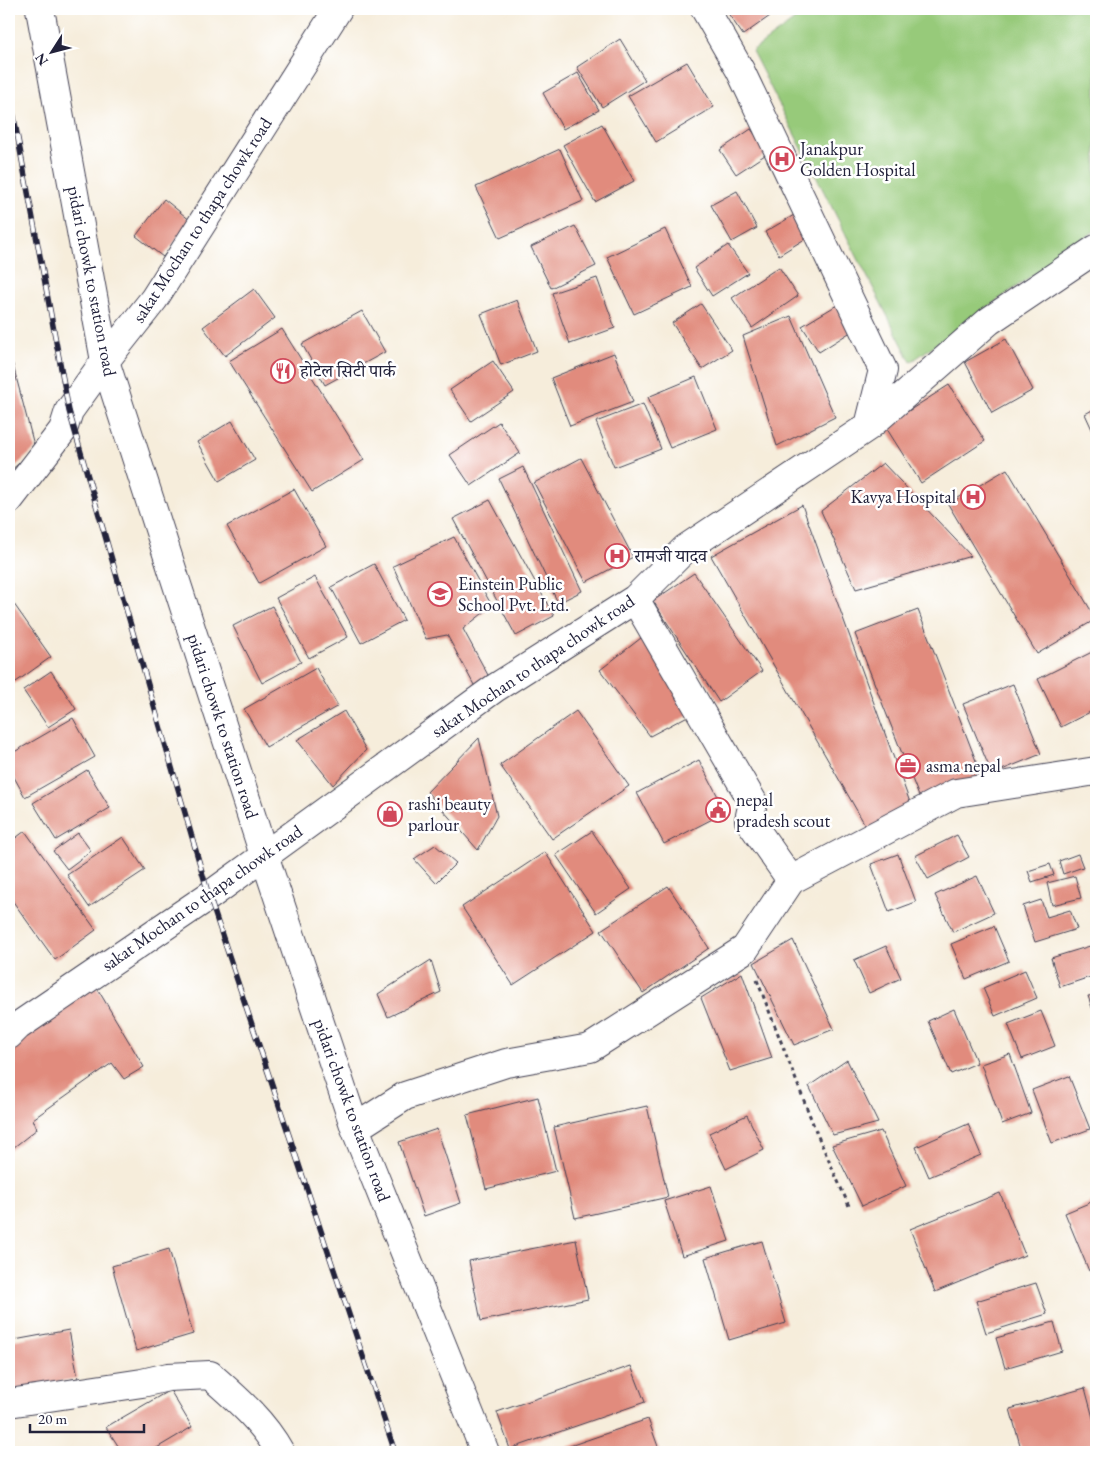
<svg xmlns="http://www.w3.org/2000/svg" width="1105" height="1461" font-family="'EB Garamond','Noto Serif Devanagari',serif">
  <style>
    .green { fill: #97ca7a; stroke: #5c765a }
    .building { fill: #e18b7d }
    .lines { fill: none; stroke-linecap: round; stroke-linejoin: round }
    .minor-casing { stroke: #424053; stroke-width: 30 }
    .tertiary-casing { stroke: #424053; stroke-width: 30 }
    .path { stroke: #424053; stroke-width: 3; stroke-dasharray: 4 4; stroke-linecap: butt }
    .minor { stroke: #fff; stroke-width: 28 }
    .tertiary { stroke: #fff; stroke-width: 28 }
    .rail-casing { stroke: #22223b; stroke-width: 5.5 }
    .rail { stroke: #fff; stroke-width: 4; stroke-dasharray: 11; stroke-linecap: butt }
    .labels { text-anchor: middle; stroke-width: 5; stroke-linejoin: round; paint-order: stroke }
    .poi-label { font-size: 18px; fill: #22223b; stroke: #fff; text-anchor: start }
    .street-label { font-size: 18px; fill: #22223b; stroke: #fff }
  </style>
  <rect width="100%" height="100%" fill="#fff"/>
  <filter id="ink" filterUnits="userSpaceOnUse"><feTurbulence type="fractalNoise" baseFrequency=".02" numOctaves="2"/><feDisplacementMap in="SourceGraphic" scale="10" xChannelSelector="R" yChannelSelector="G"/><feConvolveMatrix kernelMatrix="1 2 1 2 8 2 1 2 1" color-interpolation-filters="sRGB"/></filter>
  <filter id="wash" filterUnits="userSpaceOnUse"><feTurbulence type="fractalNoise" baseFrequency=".0096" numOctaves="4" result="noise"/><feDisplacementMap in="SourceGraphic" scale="20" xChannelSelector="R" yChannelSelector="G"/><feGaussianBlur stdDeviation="1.12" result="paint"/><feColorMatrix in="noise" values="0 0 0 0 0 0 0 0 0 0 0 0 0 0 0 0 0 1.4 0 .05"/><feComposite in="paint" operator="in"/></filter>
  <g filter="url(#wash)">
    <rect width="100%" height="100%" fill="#f6eddb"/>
    <path class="green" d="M810,9h286v221l-185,132 -159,-311z"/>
    <g id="blocks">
      <path class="building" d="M725,9h55l-37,26z
        M620,39l25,41 -43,27 -25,-40z
        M687,62l27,45 -58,35 -28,-46z
        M578,73l21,37 -36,19 -20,-36z
        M602,124l32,57 -39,21 -32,-57z
        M751,129l17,24 -32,21 -16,-24z
        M560,149l23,52 -83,37 -24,-51z
        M737,191l20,37 -25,14 -21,-37z
        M164,199l27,22 -28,36 -27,-21z
        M794,215l14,22 -29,18 -14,-23z
        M575,226l21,40 -45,22 -20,-41z
        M665,229l27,58 -58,27 -27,-57z
        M728,245l20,28 -36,23 -18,-28z
        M779,267l19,29 -46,32 -20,-30z
        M597,278l18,50 -45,16 -18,-51z
        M254,289l21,29 -50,38 -22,-29z
        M517,300l20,51 -36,14 -20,-51z
        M842,302l15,26 -38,24 -17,-26z
        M701,304l31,46 -30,19 -30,-46z
        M362,311l23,41 -60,33 -23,-41z
        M791,316l44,101 -58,29 -34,-110z
        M282,329l82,131 -52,32 -83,-131z
        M1006,339l27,51 -41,23 -27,-51z
        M9,350l26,99 -26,23z
        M614,353l19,49 -63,24 -19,-48z
        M493,361l21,31 -43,29 -21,-31z
        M696,377l21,52 -47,19 -22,-51z
        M949,385l36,56 -64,42 -36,-57z
        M643,404l18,45 -47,18 -18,-45z
        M1096,408v30l-11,-24z
        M232,421l23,39 -36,21 -22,-39z
        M499,422l21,31 -49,33 -21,-31z
        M581,458l52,99 -47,25 -52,-99z
        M883,463l88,93 -115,33 -35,-78z
        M523,467l59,124 -24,12 -59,-124z
        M1007,469l89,150 -59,35 -89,-150z
        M294,489l32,57 -67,37 -32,-57z
        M490,500l64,116 -38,20 -63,-117z
        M802,505l110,303 -44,22 -157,-274z
        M454,537l38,69 -29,23 32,59 -14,10 -34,-63 -21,4 -33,-73z
        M374,564l30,56 -43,23 -30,-56z
        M694,573l68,98 -43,31 -66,-101z
        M315,577l33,60 -39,21 -33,-60z
        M9,597l42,60 -42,30z
        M272,606l29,56 -39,21 -29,-57z
        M918,610l65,169 -61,25 -67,-170z
        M650,631l49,79 -49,26 -50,-66z
        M1096,650v59l-35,18 -23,-48z
        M316,668l22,38 -72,41 -22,-38z
        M51,671l25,38 -28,18 -25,-37z
        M1013,684l28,70 -49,20 -29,-70z
        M344,711l22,39 -33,35 -36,-45z
        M576,711l53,75 -77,53 -52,-74z
        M73,718l22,39 -70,40 -16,-29v-13z
        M479,738l18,78 -19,34 -51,-58z
        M699,760l27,52 -62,32 -27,-51z
        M87,770l23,38 -54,32 -23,-37z
        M25,831l71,99 -41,30 -46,-64v-53z
        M592,831l39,58 -35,24 -40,-58z
        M78,833l13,18 -24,18 -14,-18z
        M957,835l12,22 -41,22 -13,-23z
        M123,837l22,33 -56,37 -22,-32z
        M435,845l21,18 -20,20 -22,-24z
        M545,852l51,79 -83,54 -51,-78z
        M898,854l18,48 -27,10 -18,-48z
        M1078,854l5,13 -20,7 -4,-13z
        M1050,864l4,11 -22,7 -4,-11z
        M977,876l17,37 -41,19 -18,-37z
        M1075,876l6,22 -29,7 -5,-22z
        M668,886l41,62 -66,45 -42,-63z
        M1041,900l6,17 23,-7 7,19 -42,13 -12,-36z
        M994,926l15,35 -43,18 -15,-35z
        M793,940l41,89 -40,16 -40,-82z
        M886,946l15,32 -32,15 -15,-33z
        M1090,946l6,19v10l-36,12 -9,-29z
        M431,960l10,32 -53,25 -10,-23z
        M1025,970l12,28 -42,18 -12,-28z
        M742,973l30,85 -42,13 -29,-73z
        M94,983l50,84 -20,12 -12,-16 -79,56 4,10 -28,22v-102z
        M1096,995v24l-8,-23z
        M954,1009l23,54 -26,11 -23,-53z
        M1041,1011l14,35 -33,13 -14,-35z
        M1010,1054l21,59 -29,11 -21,-60z
        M847,1060l31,63 -45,12 -24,-49z
        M1069,1076l21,53 -38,14 -20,-53z
        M538,1097l18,74 -70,18 -19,-74z
        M647,1106l21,91 -93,21 -21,-91z
        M747,1115l17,35 -38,19 -17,-36z
        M968,1124l13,31 -52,22 -13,-30z
        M437,1129l24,74 -37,13 -25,-74z
        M881,1131l25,55 -44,20 -30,-61z
        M711,1186l18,55 -47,15 -18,-55z
        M1000,1193l25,62 -90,37 -25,-63z
        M1096,1200v68l-7,3 -24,-58z
        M576,1240l12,59 -107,22 -12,-60z
        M762,1241l24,82 -57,17 -24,-82z
        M169,1249l24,85 -57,17 -24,-85z
        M1036,1283l11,31 -61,19 -10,-32z
        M1054,1322l8,29 -57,17 -9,-30z
        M69,1330l9,48 -69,13v-50z
        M631,1366l14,36 -135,47 -13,-37z
        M1085,1388l11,41v19l-17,4h-57l-12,-43z
        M170,1390l22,37 -42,25h-28l-16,-25z
        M648,1419l12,33h-94l-2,-4z"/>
    </g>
  </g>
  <g filter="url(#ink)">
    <use href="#blocks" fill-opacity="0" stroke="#424053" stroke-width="1"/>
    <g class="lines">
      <defs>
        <path id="minor" d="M40,9l65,352 159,494 91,273 130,324
          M355,1128l50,-32 101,-33 84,-15 155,-99 46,-69 165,-87 140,-22
          M9,1403l133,-20 26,-6 42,-2c26,23 53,46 70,77"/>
        <path id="tertiary" d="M705,9l35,61 143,300 -14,56
          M9,500l54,-70 6,-19 36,-50 49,-62 184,-290
          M635,599l118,203 -4,18 42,60
          M9,1035l9,-9 191,-130 286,-208 140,-89 50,-50 184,-123 120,-105 107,-72"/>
      </defs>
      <use href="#minor" class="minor-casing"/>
      <use href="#tertiary" class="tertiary-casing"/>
      <path class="path" d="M757,980l60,154 32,72"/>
      <use href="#minor" class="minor"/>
      <use href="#tertiary" class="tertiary"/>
      <defs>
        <path id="rail" d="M9,91l60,320 140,485 186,556"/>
      </defs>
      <use href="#rail" class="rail-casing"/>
      <use href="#rail" class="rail"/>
    </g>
  </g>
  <defs>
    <symbol id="hospital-ring" viewBox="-11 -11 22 22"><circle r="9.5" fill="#fff" stroke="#d1495b" stroke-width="1.5"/><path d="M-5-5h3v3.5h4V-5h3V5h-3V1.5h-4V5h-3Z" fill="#d1495b"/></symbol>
    <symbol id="restaurant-ring" viewBox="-11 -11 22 22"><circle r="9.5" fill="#fff" stroke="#d1495b" stroke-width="1.5"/><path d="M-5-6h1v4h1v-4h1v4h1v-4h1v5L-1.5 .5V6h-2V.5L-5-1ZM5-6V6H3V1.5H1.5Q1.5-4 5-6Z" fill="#d1495b"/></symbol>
    <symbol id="school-ring" viewBox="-11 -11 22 22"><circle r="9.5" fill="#fff" stroke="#d1495b" stroke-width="1.5"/><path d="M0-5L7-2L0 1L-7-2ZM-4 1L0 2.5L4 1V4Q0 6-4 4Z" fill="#d1495b"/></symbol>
    <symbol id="office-ring" viewBox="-11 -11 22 22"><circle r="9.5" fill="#fff" stroke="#d1495b" stroke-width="1.5"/><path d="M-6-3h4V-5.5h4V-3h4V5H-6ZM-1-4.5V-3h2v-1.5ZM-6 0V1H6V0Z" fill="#d1495b"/></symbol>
    <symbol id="civic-ring" viewBox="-11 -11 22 22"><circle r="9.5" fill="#fff" stroke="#d1495b" stroke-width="1.5"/><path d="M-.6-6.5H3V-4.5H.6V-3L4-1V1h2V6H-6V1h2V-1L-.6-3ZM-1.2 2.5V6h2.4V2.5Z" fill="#d1495b"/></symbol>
    <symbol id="shop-ring" viewBox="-11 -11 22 22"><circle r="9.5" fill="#fff" stroke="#d1495b" stroke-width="1.5"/><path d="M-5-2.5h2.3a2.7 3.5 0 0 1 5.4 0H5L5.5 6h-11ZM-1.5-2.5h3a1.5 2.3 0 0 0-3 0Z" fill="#d1495b"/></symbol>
  </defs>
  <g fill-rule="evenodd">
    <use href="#hospital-ring" x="768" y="145" width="28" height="28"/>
    <use href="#restaurant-ring" x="269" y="357" width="28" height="28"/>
    <use href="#hospital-ring" x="959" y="483" width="28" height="28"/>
    <use href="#hospital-ring" x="603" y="542" width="28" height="28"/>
    <use href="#school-ring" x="426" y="580" width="28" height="28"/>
    <use href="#office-ring" x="894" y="752" width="28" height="28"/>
    <use href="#civic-ring" x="704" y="796" width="28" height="28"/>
    <use href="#shop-ring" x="376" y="800" width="28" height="28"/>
  </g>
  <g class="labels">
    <g class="poi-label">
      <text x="800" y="155">Janakpur<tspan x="800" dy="21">Golden Hospital</tspan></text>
      <text x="300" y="377">होटेल सिटी पार्क</text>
      <text x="956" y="503" text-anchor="end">Kavya Hospital</text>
      <text x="634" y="562">रामजी यादव</text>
      <text x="458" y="590">Einstein Public<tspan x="458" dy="21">School Pvt. Ltd.</tspan></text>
      <text x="926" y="772">asma nepal</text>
      <text x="736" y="806">nepal<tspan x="736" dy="21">pradesh scout</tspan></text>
      <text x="408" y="810">rashi beauty<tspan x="408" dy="21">parlour</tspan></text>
    </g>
    <g class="street-label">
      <text transform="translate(202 220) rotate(-57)" y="6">sakat Mochan to thapa chowk road</text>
      <text transform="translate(92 281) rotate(79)" y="6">pidari chowk to station road</text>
      <text transform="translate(533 666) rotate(-34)" y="6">sakat Mochan to thapa chowk road</text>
      <text transform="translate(223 726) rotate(72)" y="6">pidari chowk to station road</text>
      <text transform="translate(202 898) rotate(-35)" y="6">sakat Mochan to thapa chowk road</text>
      <text transform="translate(352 1110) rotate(70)" y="6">pidari chowk to station road</text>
    </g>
  </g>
  <rect width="1105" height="1461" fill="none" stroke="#fff" stroke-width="30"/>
  <g transform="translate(52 52) rotate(234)" stroke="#ffffff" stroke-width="4" paint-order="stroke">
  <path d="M0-4L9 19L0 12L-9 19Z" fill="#22223b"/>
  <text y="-8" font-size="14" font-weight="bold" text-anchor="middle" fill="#22223b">N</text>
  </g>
  <path d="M30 1424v8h114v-8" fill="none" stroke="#22223b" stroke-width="2.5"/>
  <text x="38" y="1424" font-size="15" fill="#22223b" stroke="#ffffff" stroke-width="4" paint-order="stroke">20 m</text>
</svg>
